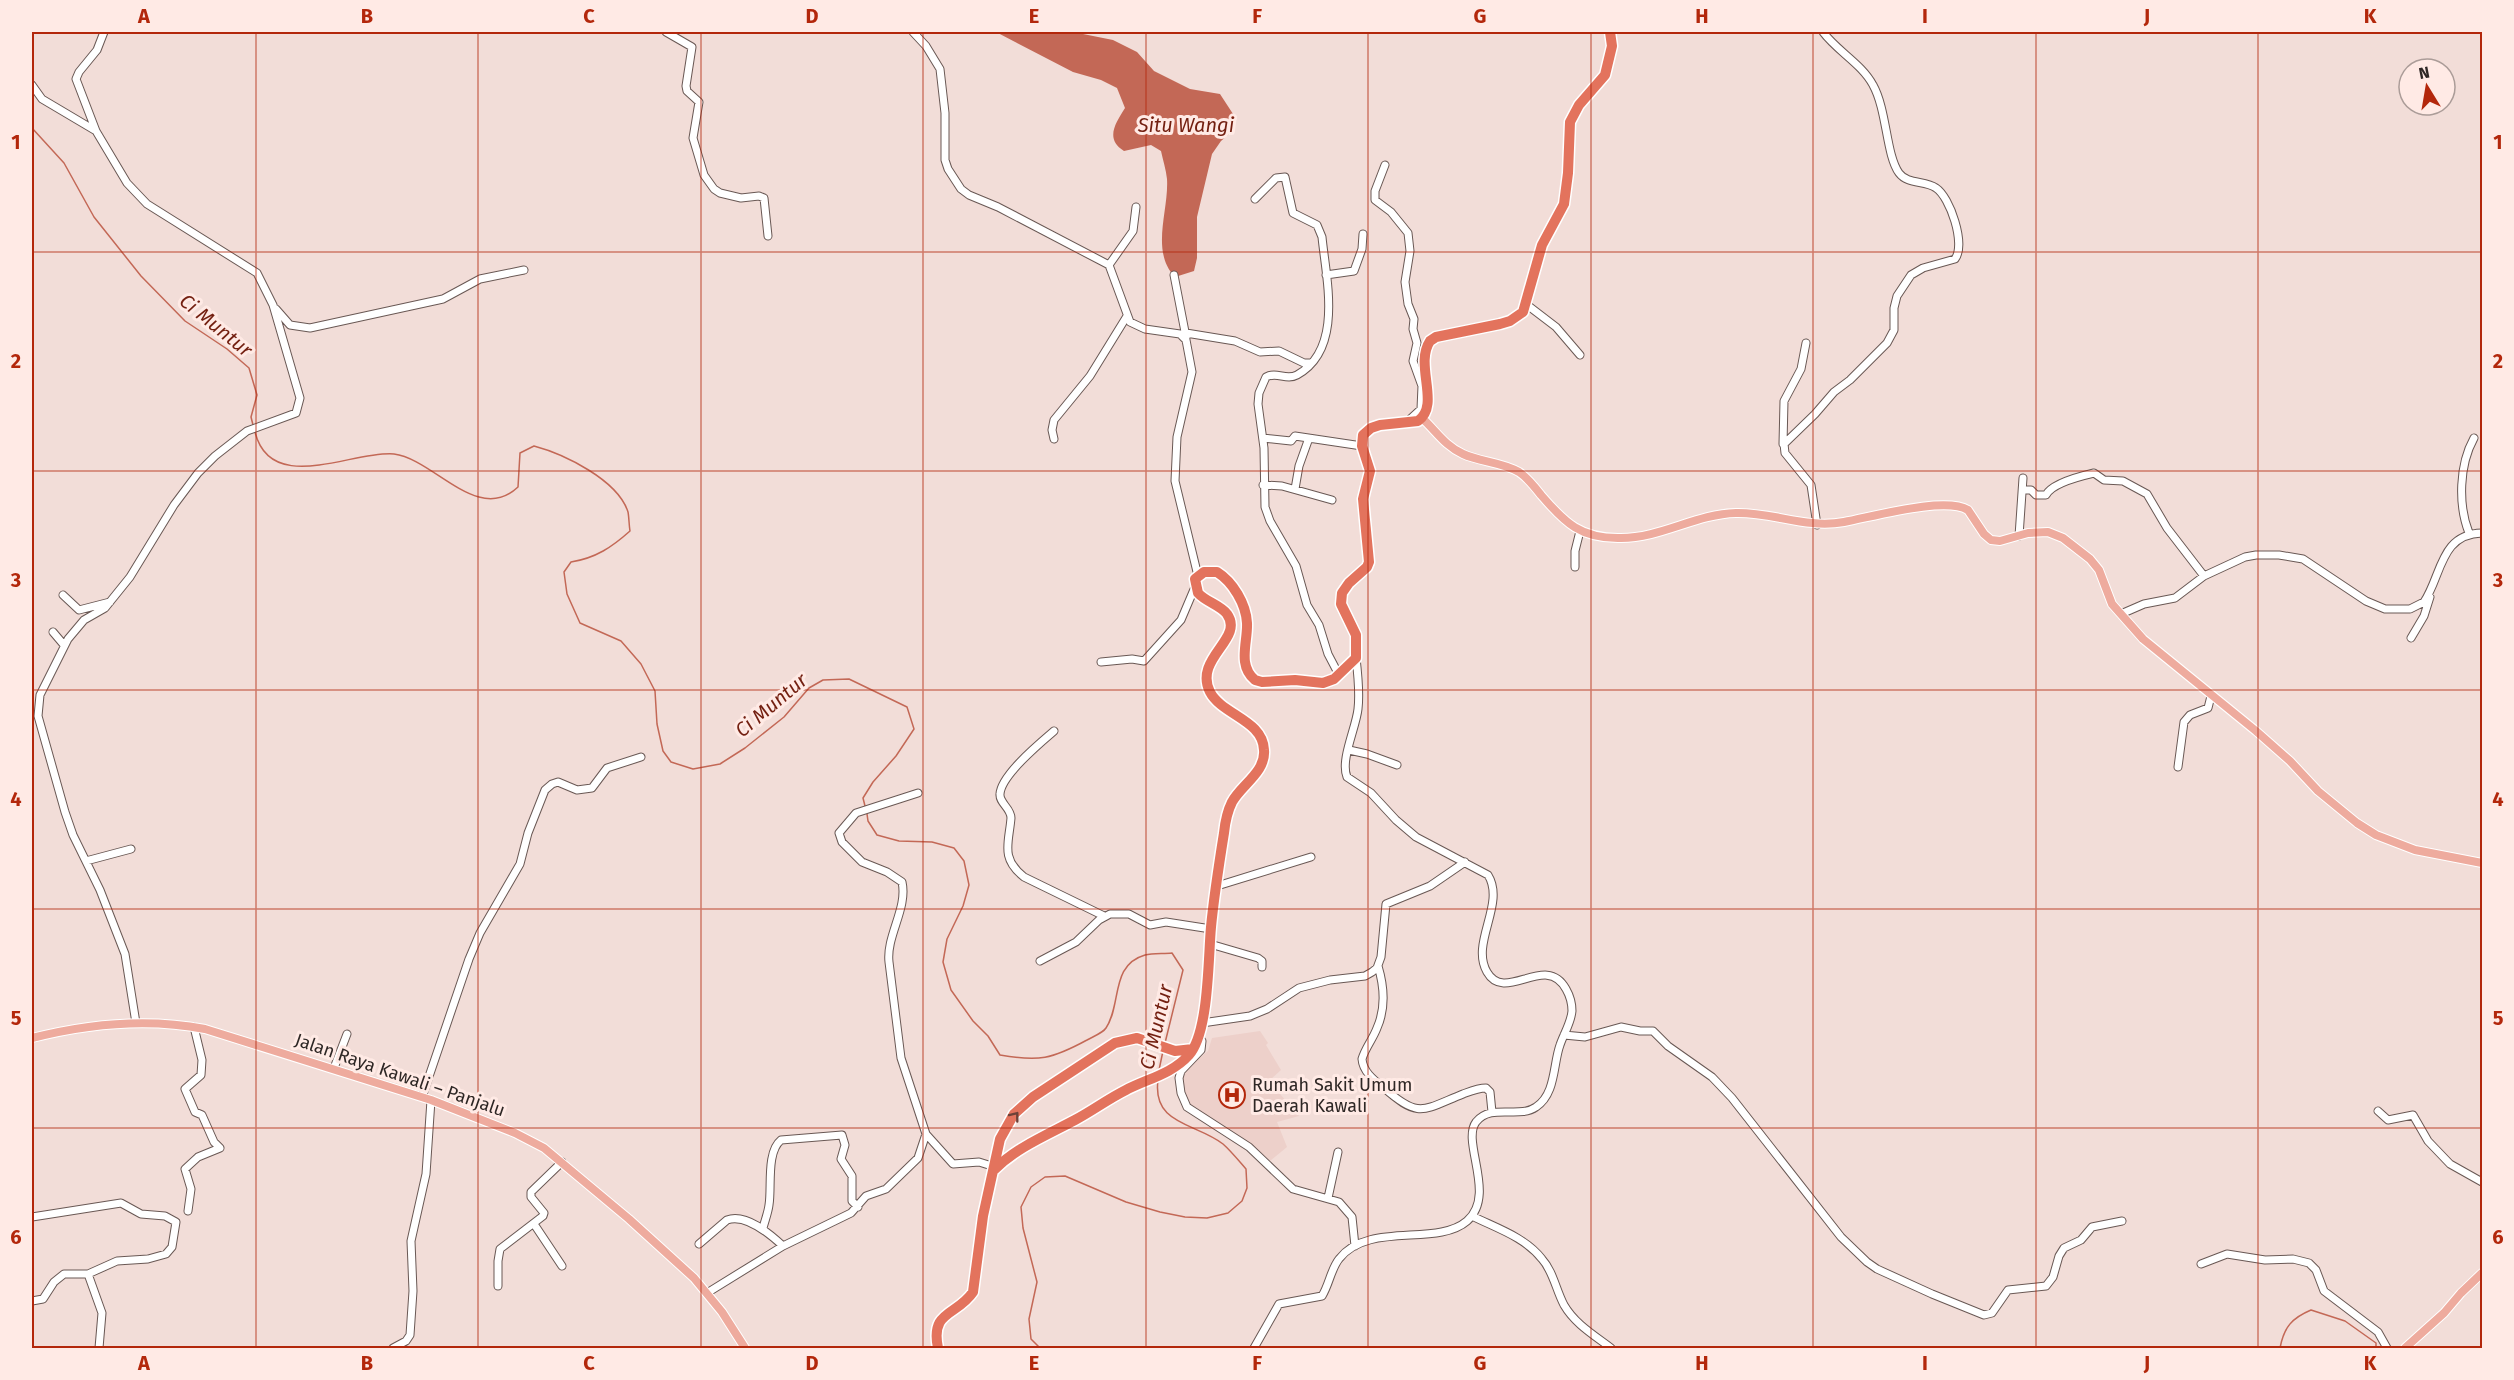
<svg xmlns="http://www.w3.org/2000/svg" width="2514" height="1380" font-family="'Fira Sans',sans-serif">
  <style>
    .built { fill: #edd0ca }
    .water { fill: #c36856 }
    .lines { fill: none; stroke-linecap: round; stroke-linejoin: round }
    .stream { stroke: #c36856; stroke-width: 1.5 }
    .minor-casing { stroke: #695854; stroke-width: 9 }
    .major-casing { stroke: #fff; stroke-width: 10 }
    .highway-casing { stroke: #fff; stroke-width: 13 }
    .minor { stroke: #fff; stroke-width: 7 }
    .major { stroke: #eeab9e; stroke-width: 8 }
    .highway { stroke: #e3735d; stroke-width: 10 }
    .oneway { stroke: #6d4239 }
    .grid { fill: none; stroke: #b3270b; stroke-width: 1.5; stroke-opacity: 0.55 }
    .labels { text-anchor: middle; stroke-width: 6; stroke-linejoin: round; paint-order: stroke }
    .street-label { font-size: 18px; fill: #2e2725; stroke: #ffeae5 }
    .poi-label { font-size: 18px; fill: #2e2725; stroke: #ffeae5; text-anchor: start }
    .water-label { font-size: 20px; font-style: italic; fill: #731f10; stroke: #ffeae5 }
    .neatline { fill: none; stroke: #b3270b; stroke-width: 2 }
    .grid-label { font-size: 20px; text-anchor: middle; font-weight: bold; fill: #b3270b }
  </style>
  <rect width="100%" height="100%" fill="#f2ddd8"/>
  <path class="built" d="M1260,1031l8,12 -2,2 15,25 -12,11 30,35 -22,6 10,25 -17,14 -37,-29 -43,-26 -5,-7 -3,-17 2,-11 24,-20 4,-13z"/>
  <path class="water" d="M996,32h77l40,8 24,12 17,19 36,18 30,5 15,23v12l-14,12 -9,13 -15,63v41l-3,13 -19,6c-25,-26 -6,-66 -8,-98 -1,-9 -4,-19 -6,-28l-10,-6 -27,6c-19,-12 -9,-27 1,-43l-8,-20 -16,-8 -28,-8z"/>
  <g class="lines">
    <path class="stream" d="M32,128l32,35 30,54 47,59 44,45 42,28 22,19 8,27 -6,22 2,8
      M255,432c16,64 98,18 139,22 40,5 84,71 124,33l2,-34 14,-7c30,8 84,34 94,66 1,5 1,13 2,19 -18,16 -34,27 -59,31l-7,10 3,22 13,29 41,18 20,23 14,27 2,33 6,27 8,11 22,7 27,-5 25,-16 39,-31 25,-29 14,-8 26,-1 58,28 7,22 -18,27 -23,26 -10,16 2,8
      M867,814l1,7 9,14 22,6 33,1 22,6 10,13 5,24 -6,21 -16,33 -4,23 8,28 22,31 15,15 12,19c39,7 52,4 87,-15 5,-3 16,-7 19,-12 16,-24 4,-63 39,-73 8,-2 19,-1 27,-2l11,17 -18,73
      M1159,1070l4,-19
      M1040,1348l-9,-9 -2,-20 8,-37 -14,-54 -2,-21 10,-20 14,-10 20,-1 61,26 34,10 25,5 22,1 21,-5 14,-12 5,-13 -1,-19c-7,-8 -15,-18 -23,-25 -27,-21 -71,-19 -65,-64
      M2280,1348c4,-21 12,-30 31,-38l34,11 31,22v5"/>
    <defs>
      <path id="minor" d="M666,32l26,15 -6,39 1,5 12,11 -6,36 11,37 10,14 6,4 21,5 18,-2 5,2 4,38
        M913,32l13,14 14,23 5,44v47l3,9 13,20 8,6 29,12 111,58 21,57 15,7 35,5 6,6 6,32 -15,65 -2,44 23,95
        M32,85l10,14 54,32 31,52 20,21 110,69 16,32 27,93 -4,15 -49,18 -32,25 -17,17 -24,32 -44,72 -25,31 -21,12 -16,19 -28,56 -2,21 27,96 8,23 27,55 25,64 11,69
        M96,131l-20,-52 3,-7 18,-22 7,-18
        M1385,165l-10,26v9l16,12 17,21 2,18 -5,31 3,22 6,15 -1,10 4,14 -4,18 9,25 -1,23 -13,12
        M1255,199l21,-21 9,-1 8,36 24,12 5,12c4,42 22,112 -25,138 -11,6 -20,-4 -31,2l-7,16 -1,11 6,44 1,59 5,14 26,45 11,39 12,20 9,29 11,21
        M1109,265l24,-34 3,-24
        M1174,275l12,62
        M1326,275l28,-4 8,-22 1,-15
        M1526,304l30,23 24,28
        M276,309l14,16 20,3 133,-29 37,-20 44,-9
        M1186,333l49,8 25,11 19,-1 25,12h6
        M1263,438l28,3 4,-5 67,10
        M1054,439l-2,-9 2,-10 36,-44 37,-60
        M1783,444l1,-43 17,-32 5,-26
        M1263,485l19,1 50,14
        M1295,489l4,-23 10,-28
        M2023,490h8l5,5h10c6,-12 35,-19 48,-22l10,7 19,1 24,13 20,34 37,48
        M1817,525l-6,-40 -26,-32 -1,-9 31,-30 19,-22 16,-12 37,-37 7,-13v-22l3,-12 14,-21 12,-7 32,-9c11,-15 -5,-62 -19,-71 -11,-8 -28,-3 -37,-15 -13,-18 -12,-63 -26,-88 -11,-21 -36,-34 -50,-53
        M2469,533c-11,-28 -10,-68 5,-95
        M2019,536l4,-58
        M1575,567v-16l5,-20
        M63,595l16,15 31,-8
        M2121,614l23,-10 31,-6 29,-22 41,-19 11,-2h23l24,4 63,42 19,8h25l14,-7c18,-27 16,-68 58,-69
        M53,632l11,13
        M2411,638l13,-22 6,-19
        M1101,662l31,-3 12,2 37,-41 14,-33
        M1054,731c-14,12 -53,44 -54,63 -1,9 11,14 11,24 -2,25 -11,40 13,59l80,39
        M1349,750l18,4 30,11
        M2178,767l6,-45 6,-7 18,-7 3,-12
        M918,793l-62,20 -17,20 3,9 20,20 25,10 15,10c6,26 -16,54 -13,80l12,96 25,76
        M86,861l45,-12
        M1217,886l94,-29
        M1210,944l48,14 4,3v6
        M1040,961l36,-19 23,-22 11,-6h19l21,11 16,-3 45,7
        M1378,966c6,20 8,42 -1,62 -4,11 -12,20 -15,31 1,13 12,21 22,29 35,31 39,22 79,6 8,-3 15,-6 23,-6l4,4 2,20
        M1202,1023l48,-7 17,-7 32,-21 31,-8 35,-4 7,-4 5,-4 4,-11 5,-53 44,-18 35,-24
        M1564,1035l21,2 36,-10 19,4h13l15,15 44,31 20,21 109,139 26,25 10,7 55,25 52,21 8,-2 16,-23 38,-4 7,-9 6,-21 5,-8 17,-8 11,-13 30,-6
        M1198,1037l4,4 -1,9 -20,21 -2,7 2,15 6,14 62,40 44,42 46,13 13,15 3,29
        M334,1068l13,-34
        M422,1097l47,-138 11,-26 40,-69 8,-31 17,-43 7,-6 6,-2 19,8 15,-2 15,-20 34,-11
        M2378,1111l10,9 25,-5 15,26 22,23 32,18
        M1328,1198l10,-46
        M188,1211l3,-22 -6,-20 13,-12 22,-9 -6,-6 -12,-27 -7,-3 -10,-23 16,-14 1,-15 -8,-33
        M1472,1216c24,12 53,21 70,43 11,12 14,31 22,46 11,19 30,30 47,43
        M32,1217l89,-14 20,11 24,2 11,6 -4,25 -6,7 -18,5 -31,2 -29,13h-24l-10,8 -11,17 -11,2
        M534,1224l28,42
        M763,1228c2,-8 5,-15 6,-23 3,-17 -3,-53 12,-65l61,-5 3,10 -4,14 11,17v25l6,6
        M699,1244l28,-24c19,-7 43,14 56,26
        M2201,1264l26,-10 38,6 28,-1 16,4 7,7 8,21 54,41 9,16
        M88,1274l14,39 -3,35
        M498,1286v-25l2,-12 43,-33 1,-3 -13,-16v-5l31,-30
        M707,1293l76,-47 68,-33 15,-17 20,-7 32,-31 8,-24 27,30 26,-2 16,5
        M393,1348l13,-7 4,-6 3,-44 -2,-50 15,-67 5,-74
        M1254,1348l25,-44 43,-8c7,-11 9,-27 17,-37 29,-38 98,-12 128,-38 30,-26 -6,-79 9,-99 15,-19 43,-3 60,-15 20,-13 17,-43 24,-62 4,-12 11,-22 12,-34 0,-7 -2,-15 -6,-22 -20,-37 -61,15 -79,-17 -17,-29 19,-68 1,-97l-72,-38 -20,-17 -25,-27 -24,-16c-7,-17 9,-49 11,-68 2,-17 0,-34 -2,-51"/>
      <path id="major" d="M1422,418c14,13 23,28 41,36 17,8 39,8 56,18 9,6 15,14 22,23 24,28 40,44 80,43 40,0 75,-24 115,-25 37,-1 70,16 108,9 28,-5 101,-26 124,-12l16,24 7,6 9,1 28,-8 20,-1 15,6 27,21 9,11 13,34 31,35 113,92 34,30 28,30 39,32 19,12 39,15 67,13
        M32,1038c55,-14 116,-20 173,-9l226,71 84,33 29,15 85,71 65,59 28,34 23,36
        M2405,1348l39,-35 17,-20 21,-20"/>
      <path id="highway" d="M994,1170c23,-23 53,-35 81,-50 17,-9 33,-21 51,-30 21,-11 46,-16 63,-35 20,-23 19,-95 22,-128 3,-31 8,-63 13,-94 1,-10 3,-21 8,-31 9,-17 34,-30 32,-52 -1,-30 -42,-35 -54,-58 -17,-34 35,-53 17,-78 -7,-9 -21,-12 -29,-21l-3,-14 9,-7h13c16,10 29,32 30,51 1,19 -10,42 8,57l7,2 33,-2 28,3 11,-4 22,-21v-23l-15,-31 1,-11 7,-10 18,-16 2,-5 -6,-63 7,-28 -8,-25 1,-11 8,-7 9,-3 38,-4c23,-16 -4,-56 12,-80l6,-4 64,-13 10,-3 13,-9 19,-67 22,-41 4,-31 2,-51 9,-17 26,-30 7,-29 -2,-14
        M938,1348c-8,-38 19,-32 35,-56l10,-76 17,-77 14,-25 19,-17 82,-54 22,-5 38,13 18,-2"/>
    </defs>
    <use href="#minor" class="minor-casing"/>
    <use href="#major" class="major-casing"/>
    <use href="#highway" class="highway-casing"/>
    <use href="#minor" class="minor"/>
    <use href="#major" class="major"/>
    <use href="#highway" class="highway"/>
  </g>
  <defs><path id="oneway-chevron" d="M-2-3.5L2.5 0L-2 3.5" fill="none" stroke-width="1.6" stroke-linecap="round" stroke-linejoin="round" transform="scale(1.5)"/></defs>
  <use class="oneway" href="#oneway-chevron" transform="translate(1015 1116) rotate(-52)"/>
  <path class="grid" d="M256,32v1316M478,32v1316M701,32v1316M923,32v1316M1146,32v1316M1368,32v1316M1591,32v1316M1813,32v1316M2036,32v1316M2258,32v1316M32,252h2450M32,471h2450M32,690h2450M32,909h2450M32,1128h2450"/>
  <defs>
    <symbol id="hospital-ring" viewBox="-11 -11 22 22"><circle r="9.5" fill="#ffeae5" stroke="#b3270b" stroke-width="1.5"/><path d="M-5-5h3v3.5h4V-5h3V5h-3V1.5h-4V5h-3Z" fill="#b3270b"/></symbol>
  </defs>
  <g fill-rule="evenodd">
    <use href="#hospital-ring" x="1217" y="1080" width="30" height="30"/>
  </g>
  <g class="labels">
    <g class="street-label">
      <text transform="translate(400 1075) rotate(19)" y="6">Jalan Raya Kawali – Panjalu</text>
    </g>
    <g class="poi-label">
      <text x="1252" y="1091">Rumah Sakit Umum<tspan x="1252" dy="21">Daerah Kawali</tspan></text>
    </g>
    <g class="water-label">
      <text x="1186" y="132">Situ Wangi</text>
      <text transform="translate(216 325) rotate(39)" y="7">Ci Muntur</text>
      <text transform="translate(771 705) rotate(-40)" y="7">Ci Muntur</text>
      <text transform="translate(1156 1027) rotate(-77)" y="7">Ci Muntur</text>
    </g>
  </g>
  <rect width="2514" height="1380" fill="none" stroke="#ffeae5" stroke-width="66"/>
  <g transform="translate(2427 87) rotate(349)"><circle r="28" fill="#ffeae5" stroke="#ab9c98" stroke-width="1.5"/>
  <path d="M0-4.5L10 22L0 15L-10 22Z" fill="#b3270b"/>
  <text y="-9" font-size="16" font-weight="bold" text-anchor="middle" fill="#2e2725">N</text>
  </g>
  <rect x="33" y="33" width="2448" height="1314" class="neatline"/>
  <g class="grid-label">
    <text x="144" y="23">A</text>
    <text x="367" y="23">B</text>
    <text x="589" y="23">C</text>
    <text x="812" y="23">D</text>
    <text x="1034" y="23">E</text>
    <text x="1257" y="23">F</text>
    <text x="1480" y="23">G</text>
    <text x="1702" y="23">H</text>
    <text x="1925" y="23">I</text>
    <text x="2147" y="23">J</text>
    <text x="2370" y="23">K</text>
    <text x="16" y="149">1</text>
    <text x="2498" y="149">1</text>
    <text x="16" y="368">2</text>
    <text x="2498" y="368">2</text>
    <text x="16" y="587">3</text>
    <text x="2498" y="587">3</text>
    <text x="16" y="806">4</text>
    <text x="2498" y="806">4</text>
    <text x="16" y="1025">5</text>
    <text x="2498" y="1025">5</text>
    <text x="16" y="1244">6</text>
    <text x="2498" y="1244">6</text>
    <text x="144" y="1370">A</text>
    <text x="367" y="1370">B</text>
    <text x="589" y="1370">C</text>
    <text x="812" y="1370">D</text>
    <text x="1034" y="1370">E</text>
    <text x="1257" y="1370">F</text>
    <text x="1480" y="1370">G</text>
    <text x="1702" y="1370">H</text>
    <text x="1925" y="1370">I</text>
    <text x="2147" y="1370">J</text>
    <text x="2370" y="1370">K</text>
  </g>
</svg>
